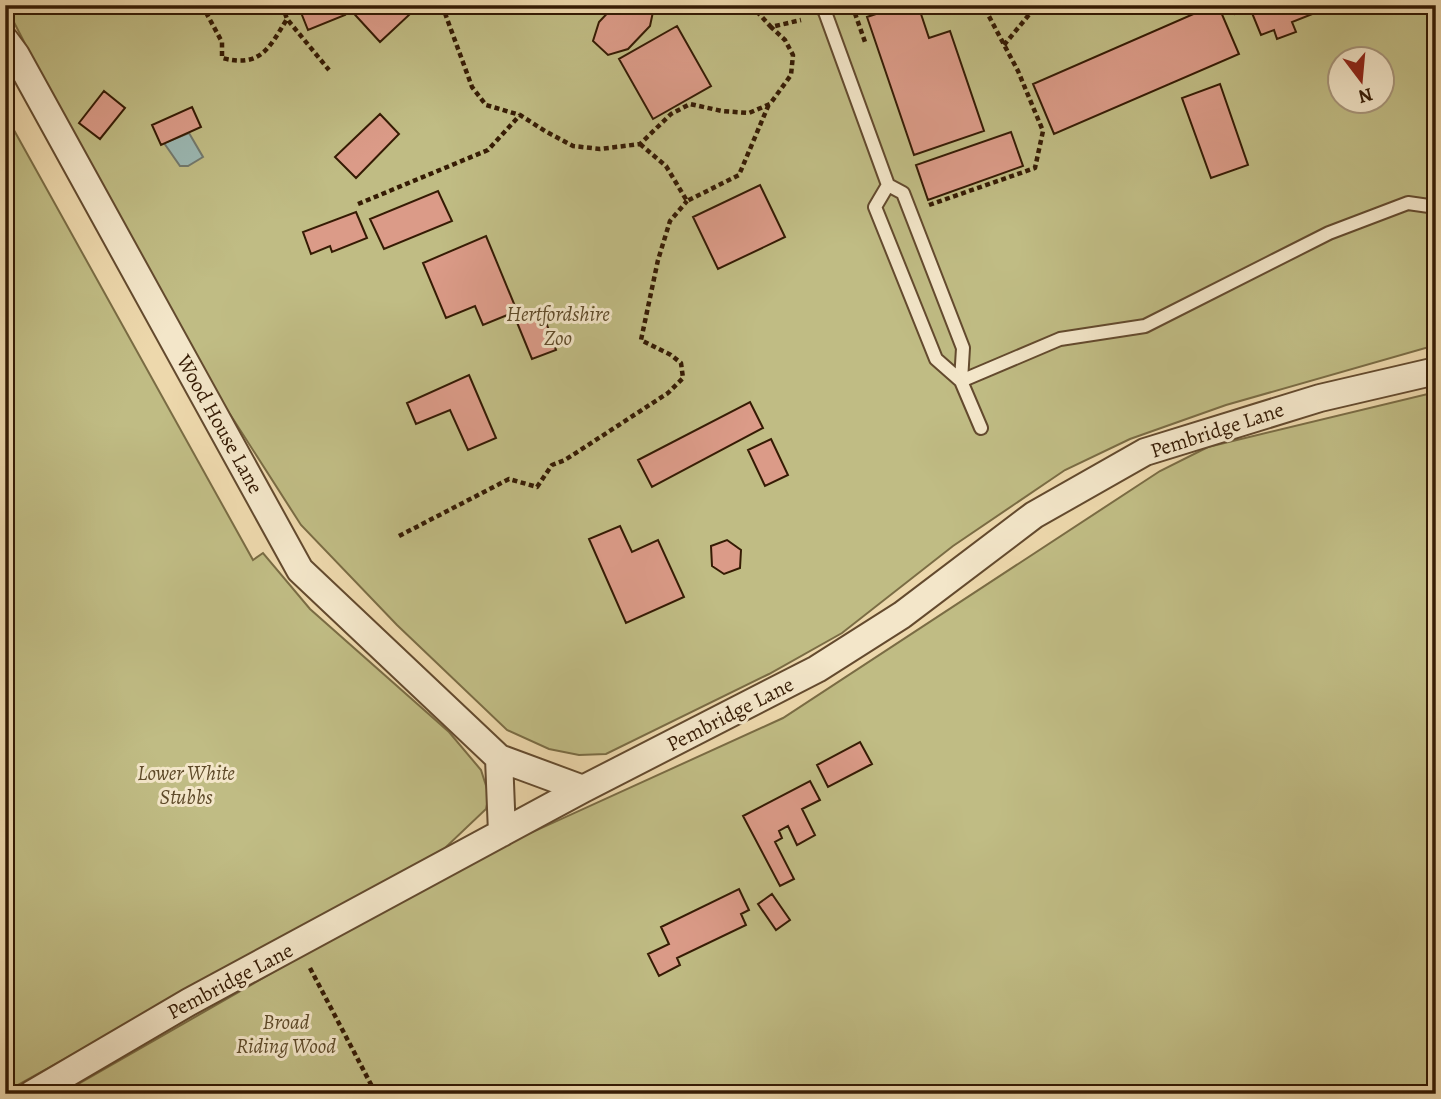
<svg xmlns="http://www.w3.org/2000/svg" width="1441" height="1099" font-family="Alegreya,serif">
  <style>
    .green { fill: #c0bc84; stroke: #7a6c44; stroke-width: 2; fill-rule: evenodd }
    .water { fill: #9bb8b3; stroke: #72796d; stroke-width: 2 }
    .building { fill: #db9b88; stroke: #351b04; stroke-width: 2 }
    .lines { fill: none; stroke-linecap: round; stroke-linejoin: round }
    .lane-casing { stroke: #634a2e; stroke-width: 16 }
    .street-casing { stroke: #634a2e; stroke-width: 30 }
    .path { stroke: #351b04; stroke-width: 4.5; stroke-dasharray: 5 3.5; stroke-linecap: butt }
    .lane { stroke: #f3e6c9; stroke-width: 12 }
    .street { stroke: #f3e6c9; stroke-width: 26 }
    .labels { text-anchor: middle; stroke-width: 6; stroke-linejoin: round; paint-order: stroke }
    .park-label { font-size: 21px; font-style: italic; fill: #5f4b2a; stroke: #f3e6c9 }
    .street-label { font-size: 21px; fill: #351b04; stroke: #f3e6c9 }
  </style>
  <rect width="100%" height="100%" fill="#edd8ac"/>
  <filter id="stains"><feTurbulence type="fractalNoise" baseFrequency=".00286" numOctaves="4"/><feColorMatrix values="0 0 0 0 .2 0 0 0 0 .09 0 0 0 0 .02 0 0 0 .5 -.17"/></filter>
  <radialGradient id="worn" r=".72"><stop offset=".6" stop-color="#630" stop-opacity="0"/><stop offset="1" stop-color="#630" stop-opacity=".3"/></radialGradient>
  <path class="green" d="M5,5h1431v340l-210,60 -96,34 -65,31 -112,76 -111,87 -73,41 -163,80 -27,1 -30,-6 -42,-19 -110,-105 -96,-100 -139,-217zM1340,60h42v42h-42z
    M5,114l248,446 10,-7 47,56 139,123 32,38 8,25 -3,14 -41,39 -440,244z
    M1436,392v702h-1375l397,-228 325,-148 377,-247 48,-24z"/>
  <path class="water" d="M189,133l14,24 -15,9h-8l-16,-23z"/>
  <path class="building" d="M298,5h43l4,10 -37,15z
    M346,5h54l9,10 -29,27z
    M615,5h37l2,2 -4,19 -22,23 -20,6 -15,-14 6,-19z
    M903,5h15l11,33 21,-7 34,100 -70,24 -47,-138z
    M1214,5h4l21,49 -185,80 -21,-50z
    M1231,5h104l-43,17 4,10 -19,7 -3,-9 -13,5 -11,-27 -15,6z
    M677,26l34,60 -58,33 -34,-60z
    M1220,84l28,81 -37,13 -29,-80z
    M104,91l21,17 -25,31 -21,-16z
    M192,107l9,20 -40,18 -9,-20z
    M380,114l19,20 -43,44 -21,-21z
    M1011,132l12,34 -95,34 -12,-35z
    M760,185l25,52 -67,32 -25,-52z
    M438,191l14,30 -68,28 -14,-30z
    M356,212l11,26 -35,14 -2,-6 -19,8 -8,-22z
    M486,236l31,75 -34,14 -8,-19 -29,12 -23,-55z
    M542,311l14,39 -24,9 -16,-39z
    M469,375l27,63 -28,12 -18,-40 -34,14 -9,-21z
    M750,402l13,26 -111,59 -14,-27z
    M771,439l17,36 -23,11 -17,-36z
    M620,526l12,26 26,-12 26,57 -58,26 -37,-84z
    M727,540l14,10 -1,18 -16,6 -12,-8 -1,-20z
    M860,742l12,22 -44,23 -11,-22z
    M810,781l10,19 -18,9 13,26 -18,10 -9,-19 -9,5 3,7 -7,4 19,37 -14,7 -37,-70z
    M739,889l10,21 -8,4 5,11 -69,33 3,7 -21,11 -11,-22 21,-10 -8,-17z
    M772,894l18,26 -14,10 -18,-26z"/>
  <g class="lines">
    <defs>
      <path id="lane" d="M820,5l5,7 63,173 15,8 60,155 -2,33
        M888,185l-13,22 61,152 25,22 20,47
        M961,381l99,-42 85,-13 184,-93 79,-30 28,4"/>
      <path id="street" d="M5,40l11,15 284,515 199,188 84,31
        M499,758l3,75
        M32,1094l157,-92 394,-213 234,-120 85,-54 132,-100 111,-63 175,-54 116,-27"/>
    </defs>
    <use href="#lane" class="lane-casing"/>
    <use href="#street" class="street-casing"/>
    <path class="path" d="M202,5l20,37v16c39,10 47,-10 65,-39
      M282,5l5,14 42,51
      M442,5l30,82 14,18 34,10 25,16 28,15 27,3 40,-5 31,-30 19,-10 32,7 27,2 21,-9 21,-29 2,-20 -8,-15 -14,-13
      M751,5l20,22 30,-7
      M852,5l13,37
      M1004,45l33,-40
      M640,144l26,22 21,35 52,-26 30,-71
      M358,204l130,-54 32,-35
      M929,205l106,-37 8,-37 -25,-60 -35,-66
      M399,536l110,-57 28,8 15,-22 13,-5 103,-67 15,-15 -2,-15 -10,-8 -30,-15 17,-80 12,-39 17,-20
      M310,968l66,126"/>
    <use href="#lane" class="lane"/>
    <use href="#street" class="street"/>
  </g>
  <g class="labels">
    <g class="park-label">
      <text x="558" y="321">Hertfordshire<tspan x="558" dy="24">Zoo</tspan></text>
      <text x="186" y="780">Lower White<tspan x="186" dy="24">Stubbs</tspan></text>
      <text x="286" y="1029">Broad<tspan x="286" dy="24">Riding Wood</tspan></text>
    </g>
    <g class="street-label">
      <text transform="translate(220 424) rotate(61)" y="7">Wood House Lane</text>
      <text transform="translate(1217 430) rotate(-18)" y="7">Pembridge Lane</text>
      <text transform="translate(730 714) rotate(-27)" y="7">Pembridge Lane</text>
      <text transform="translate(230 981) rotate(-28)" y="7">Pembridge Lane</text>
    </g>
  </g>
  <rect width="1441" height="1099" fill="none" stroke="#edd8ac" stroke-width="28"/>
  <rect x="7" y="7" width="1427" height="1085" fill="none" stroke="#351b04" stroke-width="3.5"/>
  <rect x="14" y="14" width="1413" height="1071" fill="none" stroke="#351b04" stroke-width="2"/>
  <g transform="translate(1361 80) rotate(164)"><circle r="33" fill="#f3e6c9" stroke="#a7957a" stroke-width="2"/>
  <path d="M0-5L12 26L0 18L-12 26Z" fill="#8f2418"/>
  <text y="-10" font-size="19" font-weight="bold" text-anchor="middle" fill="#351b04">N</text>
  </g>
  <rect width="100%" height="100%" filter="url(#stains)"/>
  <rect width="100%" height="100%" fill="url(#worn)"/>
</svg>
